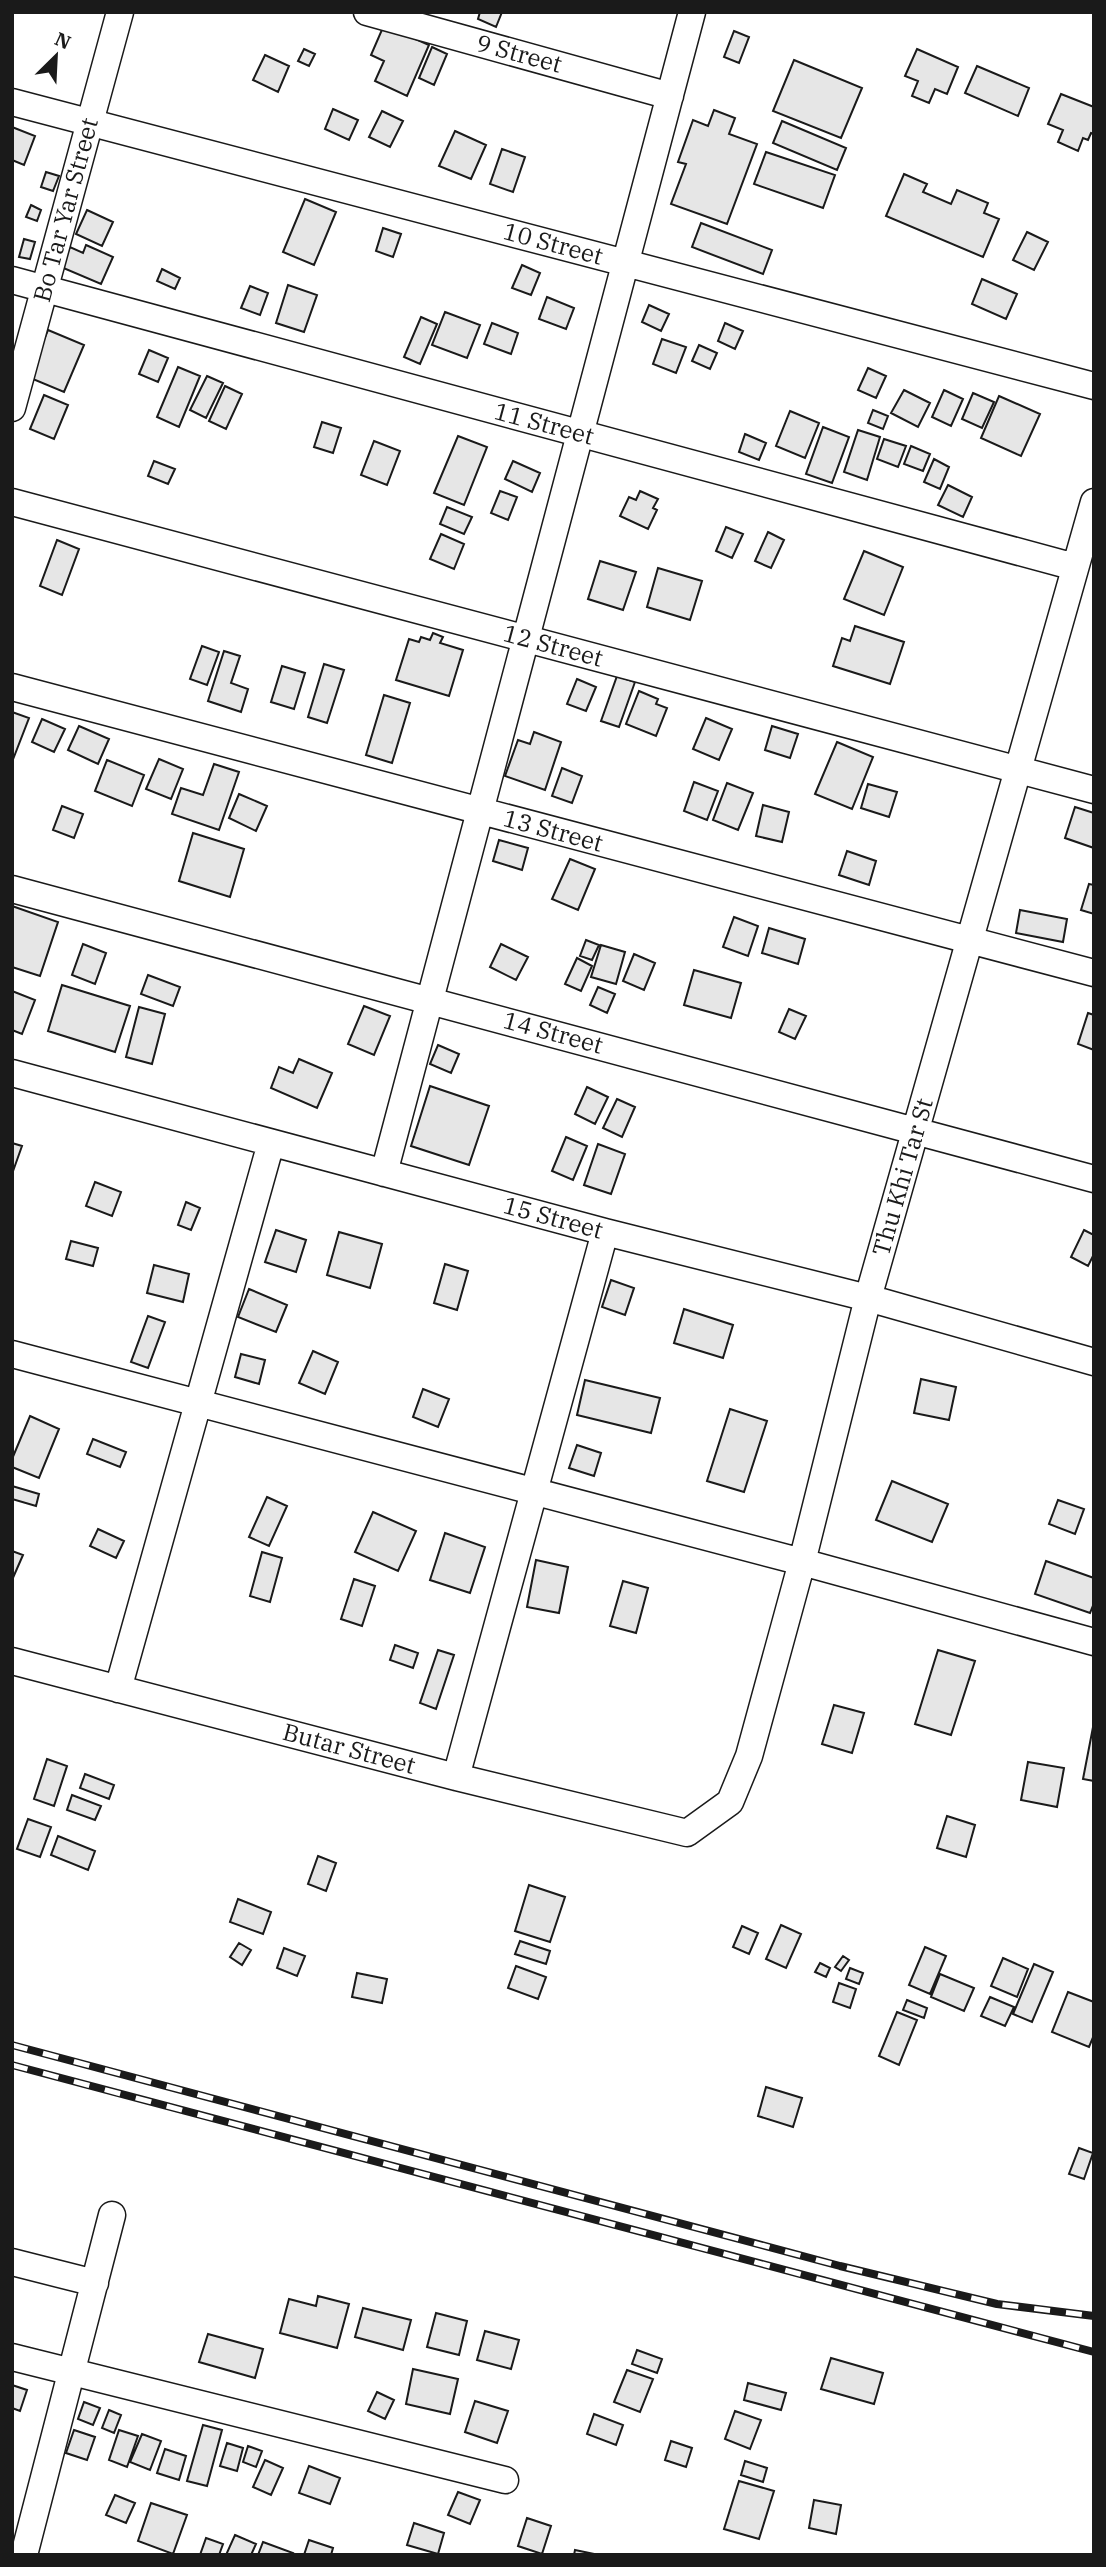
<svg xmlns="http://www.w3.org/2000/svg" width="1106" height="2567" font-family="'IBM Plex Serif',serif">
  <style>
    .building { fill: #e6e6e6; stroke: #1a1a1a; stroke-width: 2 }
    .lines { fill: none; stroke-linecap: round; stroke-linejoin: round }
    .minor-casing { stroke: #1a1a1a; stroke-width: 29 }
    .minor { stroke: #fff; stroke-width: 26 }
    .rail-casing { stroke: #1a1a1a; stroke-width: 8 }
    .rail { stroke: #fff; stroke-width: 5; stroke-dasharray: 16; stroke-linecap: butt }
    .labels { text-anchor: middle; stroke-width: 5; stroke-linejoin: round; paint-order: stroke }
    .street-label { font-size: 24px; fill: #1a1a1a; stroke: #fff }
  </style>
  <rect width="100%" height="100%" fill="#fff"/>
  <path class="building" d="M480,12h22l-6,15 -18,-8z
    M384,25l45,20 -22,51 -32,-15 9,-20 -13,-6z
    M734,31l15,6 -10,26 -15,-6z
    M432,47l15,7 -13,31 -15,-7z
    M304,49l11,5 -6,12 -11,-5z
    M917,49l41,18 -11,27 -12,-5 -6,14 -17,-7 6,-15 -13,-5z
    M265,55l24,11 -11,26 -25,-12z
    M794,60l68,28 -21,50 -68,-27z
    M977,66l52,22 -11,28 -53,-23z
    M1061,94l33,13v27l-3,-1 -3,7 -5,-2 -5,13 -20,-9 5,-12 -15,-6z
    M333,109l25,11 -9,20 -24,-11z
    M714,110l21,8 -6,16 28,10 -30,80 -56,-20 15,-40 -8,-2 15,-42 15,6z
    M382,111l21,10 -13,26 -21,-10z
    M782,121l64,27 -9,22 -64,-27z
    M12,127l23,9 -11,29 -12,-5z
    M455,131l31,14 -15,34 -32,-13z
    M502,149l23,8 -12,35 -23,-8z
    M766,152l69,23 -12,33 -69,-24z
    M46,172l13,4 -6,15 -12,-4z
    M904,174l23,10 -4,8 28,12 6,-14 31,13 -4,10 15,6 -16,38 -97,-41z
    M305,199l31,13 -22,53 -31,-13z
    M31,205l10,5 -4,11 -11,-4z
    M87,210l26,12 -11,24 -26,-12z
    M701,223l71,27 -9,24 -71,-27z
    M383,228l18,6 -8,23 -17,-6z
    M1027,232l21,10 -14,28 -21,-10z
    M24,239l11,3 -5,17 -11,-2z
    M86,245l27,12 -12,27 -40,-17 9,-20 13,6z
    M522,265l18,8 -9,22 -19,-7z
    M162,269l18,9 -5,11 -18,-8z
    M982,279l35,15 -11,25 -34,-15z
    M288,285l29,10 -13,37 -28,-9z
    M250,286l18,7 -8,22 -19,-7z
    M547,297l27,11 -8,21 -27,-10z
    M649,305l20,9 -8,17 -19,-9z
    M445,312l35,13 -13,33 -35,-13z
    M421,317l16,7 -17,40 -16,-7z
    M492,323l26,10 -7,21 -27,-10z
    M725,323l18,8 -8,18 -17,-8z
    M48,330l36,15 -20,47 -36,-15z
    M662,339l24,8 -10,26 -23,-9z
    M699,345l18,8 -7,16 -18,-8z
    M149,350l19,8 -10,24 -19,-8z
    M178,367l22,9 -21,51 -22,-10z
    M868,368l18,8 -10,22 -18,-8z
    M207,376l16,7 -17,35 -16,-8z
    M225,386l17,8 -16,35 -17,-8z
    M904,390l26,13 -12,24 -27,-14z
    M944,390l19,9 -12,27 -19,-9z
    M973,393l21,9 -12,26 -20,-9z
    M44,395l24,10 -14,34 -24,-10z
    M999,396l41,18 -19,42 -40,-18z
    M873,410l15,6 -5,13 -15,-6z
    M790,411l29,12 -14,35 -29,-12z
    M322,422l19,6 -8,25 -19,-6z
    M823,427l26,10 -17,46 -26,-9z
    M858,430l22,7 -13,43 -23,-8z
    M745,434l21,9 -7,17 -20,-8z
    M458,436l29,11 -23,58 -30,-12z
    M884,439l22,7 -8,21 -21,-8z
    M374,441l26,10 -13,34 -26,-10z
    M911,446l19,8 -7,17 -19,-7z
    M934,459l15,8 -9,22 -16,-7z
    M154,461l21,8 -7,15 -20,-8z
    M513,461l27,12 -8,19 -27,-13z
    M948,485l24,12 -9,20 -25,-12z
    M500,491l17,6 -9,23 -17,-7z
    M640,491l18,8 -5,9 4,2 -9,19 -28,-13 9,-19 7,3z
    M447,507l25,10 -8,17 -24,-10z
    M726,527l17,7 -11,24 -16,-7z
    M768,532l16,8 -13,28 -16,-7z
    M441,534l23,10 -10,25 -24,-10z
    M57,540l22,9 -17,46 -22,-9z
    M864,551l39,16 -19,48 -40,-16z
    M600,561l36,11 -13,38 -35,-11z
    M658,568l44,13 -12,39 -43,-13z
    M855,626l49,16 -14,42 -57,-18 9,-28 8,3z
    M433,633l10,4 -3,6 23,7 -14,46 -53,-16 13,-41 10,3 2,-5 9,3z
    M202,646l17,6 -12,33 -17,-6z
    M224,651l16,5 -9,27 17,6 -7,23 -33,-11z
    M324,664l20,6 -17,53 -19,-6z
    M282,666l23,7 -11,36 -23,-7z
    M617,676l18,6 -16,45 -18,-6z
    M577,679l19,8 -10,24 -19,-7z
    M639,691l19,8 -2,5 11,4 -11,28 -30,-12z
    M384,695l26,8 -18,60 -26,-8z
    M12,712l17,6 -17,44z
    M706,718l26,11 -13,31 -26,-11z
    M42,719l23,10 -11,23 -22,-10z
    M79,726l30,13 -11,25 -30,-14z
    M772,726l26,8 -8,24 -25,-8z
    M534,732l27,10 -16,48 -40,-14 13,-36 12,4z
    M837,742l36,15 -21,52 -37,-15z
    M159,759l24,10 -12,30 -25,-10z
    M107,760l37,15 -12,31 -37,-15z
    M214,764l25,8 -20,58 -47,-16 9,-26 22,7z
    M562,768l20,8 -10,27 -20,-7z
    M694,782l24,9 -11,29 -23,-9z
    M727,783l26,10 -15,37 -25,-10z
    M868,784l29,8 -8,25 -28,-9z
    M239,794l28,12 -11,25 -27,-13z
    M763,805l26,7 -7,30 -26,-6z
    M62,806l21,8 -9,24 -21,-8z
    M1075,807l19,6v35l-29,-10z
    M193,833l51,16 -14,48 -51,-16z
    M499,840l29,8 -6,22 -29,-9z
    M847,851l29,10 -7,24 -30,-10z
    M570,859l25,10 -17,41 -26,-11z
    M1089,884l5,1v29l-13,-4z
    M12,906l46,16 -18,54 -28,-9z
    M1020,910l47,9 -4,23 -47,-9z
    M734,917l24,9 -10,30 -25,-9z
    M769,928l36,11 -7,25 -36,-11z
    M586,940l13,5 -7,15 -12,-4z
    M83,944l23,9 -11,31 -23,-9z
    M501,944l27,13 -12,23 -26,-13z
    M601,945l24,7 -9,32 -25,-7z
    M634,954l21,9 -11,27 -21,-9z
    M577,958l15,8 -11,25 -16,-7z
    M694,970l47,13 -10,35 -47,-13z
    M148,975l32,12 -7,19 -32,-12z
    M62,985l68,21 -15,46 -67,-21z
    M598,987l17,7 -8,19 -17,-8z
    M12,991l23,9 -13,34 -10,-4z
    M364,1006l26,10 -16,39 -26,-11z
    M139,1007l26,7 -13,50 -26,-7z
    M789,1009l17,7 -11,23 -16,-7z
    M1088,1013l6,2v35l-16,-6z
    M438,1045l21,9 -8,19 -21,-9z
    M299,1059l33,14 -15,35 -46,-20 8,-21 14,6z
    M430,1086l59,20 -20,59 -58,-19z
    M587,1087l21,10 -13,27 -20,-10z
    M617,1099l18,8 -13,30 -19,-9z
    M566,1137l21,9 -14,34 -21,-9z
    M12,1143l10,3 -10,28z
    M598,1144l27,10 -14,40 -27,-9z
    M95,1182l26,10 -9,24 -26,-10z
    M186,1202l14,6 -9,22 -13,-5z
    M276,1230l30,10 -10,32 -31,-10z
    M1084,1230l10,5v19l-6,12 -17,-9z
    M339,1232l43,12 -12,44 -43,-13z
    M71,1241l27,7 -5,18 -27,-7z
    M445,1264l23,7 -11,39 -23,-7z
    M154,1265l35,9 -6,28 -36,-9z
    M611,1280l23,8 -9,27 -23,-8z
    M249,1289l38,16 -11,27 -38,-15z
    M684,1309l49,16 -10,33 -49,-15z
    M148,1316l17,6 -17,46 -17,-6z
    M313,1351l25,11 -13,32 -26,-11z
    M241,1354l24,6 -6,24 -24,-7z
    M921,1379l35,8 -7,33 -35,-7z
    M585,1380l75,18 -9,35 -74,-18z
    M423,1389l26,10 -11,28 -25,-10z
    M730,1409l37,12 -23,71 -37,-11z
    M30,1416l29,13 -20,49 -27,-11v-8z
    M93,1439l33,13 -6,15 -33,-13z
    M577,1445l24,8 -7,23 -25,-8z
    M892,1481l56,23 -16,38 -56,-22z
    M12,1486l27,8 -3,12 -24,-7z
    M267,1497l20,9 -18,40 -20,-9z
    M1058,1500l26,9 -9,25 -26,-10z
    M373,1512l43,19 -18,40 -43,-19z
    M98,1529l26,12 -8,17 -26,-12z
    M445,1533l40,14 -15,46 -40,-13z
    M12,1551l11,4 -11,25z
    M262,1552l20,6 -12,44 -20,-6z
    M536,1560l32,7 -9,46 -32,-6z
    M1046,1561l48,17v25l-4,10 -55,-19z
    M354,1579l21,7 -13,40 -21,-7z
    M623,1581l25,7 -12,45 -26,-7z
    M395,1645l23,8 -5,15 -23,-8z
    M438,1650l16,5 -18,54 -16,-6z
    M938,1650l37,11 -24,74 -36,-11z
    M834,1705l30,8 -12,40 -30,-9z
    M1094,1722v59l-11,-2z
    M47,1759l20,7 -13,40 -20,-7z
    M1028,1762l36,6 -7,39 -36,-7z
    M85,1774l29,11 -5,14 -29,-11z
    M72,1795l29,11 -6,14 -28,-10z
    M947,1816l28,9 -9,32 -29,-9z
    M28,1819l23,8 -11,30 -23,-8z
    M58,1836l37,15 -7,19 -37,-15z
    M318,1856l18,7 -10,28 -18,-7z
    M529,1885l36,12 -15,45 -35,-11z
    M238,1899l33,13 -8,22 -33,-12z
    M781,1925l20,9 -15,34 -20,-9z
    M742,1926l16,7 -9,21 -16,-7z
    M520,1941l30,10 -4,13 -31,-10z
    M239,1943l12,7 -9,15 -12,-8z
    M925,1947l21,9 -16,38 -21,-9z
    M284,1948l21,8 -8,20 -20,-8z
    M843,1956l6,4 -8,11 -6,-4z
    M1003,1958l25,11 -11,28 -26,-11z
    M820,1963l10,5 -4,9 -11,-5z
    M1034,1964l19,8 -21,50 -19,-8z
    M516,1966l30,11 -8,22 -30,-11z
    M850,1968l13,5 -4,11 -13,-5z
    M357,1973l30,6 -5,24 -30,-6z
    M940,1974l34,14 -10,23 -33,-14z
    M839,1983l17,6 -6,19 -17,-6z
    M1068,1992l26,10v33l-5,12 -37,-15z
    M990,1997l24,10 -9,19 -24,-10z
    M907,2000l20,8 -3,10 -21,-8z
    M897,2012l20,8 -18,45 -20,-9z
    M766,2087l36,11 -9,29 -35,-11z
    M1079,2148l14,5 -9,26 -15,-5z
    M318,2296l31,8 -12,44 -57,-15 9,-34 27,7z
    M363,2308l48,12 -8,30 -48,-13z
    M436,2313l31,8 -8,34 -32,-8z
    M485,2331l34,9 -8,29 -34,-9z
    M208,2334l55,15 -8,29 -56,-16z
    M637,2350l25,9 -5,14 -25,-9z
    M831,2358l52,15 -9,31 -53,-15z
    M413,2369l45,10 -8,35 -44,-10z
    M627,2370l26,9 -13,33 -26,-10z
    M748,2383l38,10 -5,17 -37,-10z
    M12,2385l15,5 -7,21 -8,-3z
    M377,2392l17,8 -9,19 -17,-8z
    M475,2401l33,10 -11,32 -32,-11z
    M84,2402l16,6 -7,17 -15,-6z
    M109,2410l12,5 -7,18 -12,-5z
    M735,2411l26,9 -11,29 -25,-10z
    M594,2414l29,11 -7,20 -29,-11z
    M203,2425l19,5 -15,56 -20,-5z
    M74,2430l21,7 -8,23 -21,-7z
    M119,2430l19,6 -11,31 -18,-7z
    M142,2434l19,7 -11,29 -20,-8z
    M671,2441l21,7 -6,19 -21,-7z
    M227,2443l16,5 -6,23 -17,-5z
    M248,2446l14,5 -6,16 -13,-5z
    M165,2449l21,7 -7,24 -22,-7z
    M265,2460l18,8 -12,27 -18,-8z
    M745,2461l22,7 -4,14 -22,-7z
    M309,2466l31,12 -10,26 -31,-11z
    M739,2481l35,10 -15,48 -35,-10z
    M458,2492l22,8 -10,24 -22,-9z
    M115,2495l20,8 -9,20 -20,-8z
    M814,2500l27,5 -5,29 -27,-6z
    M151,2503l36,12 -14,39 -35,-13z
    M527,2518l24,8 -9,28 -24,-8z
    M414,2523l30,10 -6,21 -31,-9z
    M235,2535l21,9 -5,11h-25z
    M206,2538l17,6 -4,11h-19z
    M309,2540l24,8 -2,7h-27z
    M263,2542l30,11 -1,2h-34z
    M575,2550l24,5h-25z"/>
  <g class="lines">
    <defs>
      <path id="minor" d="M367,12l303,84
        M12,102l1082,284
        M12,280l1063,287
        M12,408l108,-396
        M12,502l1082,288
        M12,687l1082,286
        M12,889l1082,290
        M12,1073l593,159 263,66 226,64
        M384,1173l308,-1161
        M12,1354l790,208 292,80
        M12,1661l444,116 231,56 43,-31 19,-46 53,-194 66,-264 226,-796
        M118,1689l153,-546
        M456,1777l149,-545
        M12,2262l83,21
        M12,2357l493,123
        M24,2555l88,-340"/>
    </defs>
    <use href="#minor" class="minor-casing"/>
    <use href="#minor" class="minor"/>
    <defs>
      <path id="rail" d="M12,2045l828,221 157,38 97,12
        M12,2065l1082,287"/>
    </defs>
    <use href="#rail" class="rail-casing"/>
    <use href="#rail" class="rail"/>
  </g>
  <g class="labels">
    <g class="street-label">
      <text transform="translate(519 54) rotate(15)" y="8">9 Street</text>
      <text transform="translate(66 210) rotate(-75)" y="8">Bo Tar Yar Street</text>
      <text transform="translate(553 244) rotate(15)" y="8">10 Street</text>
      <text transform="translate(544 424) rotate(15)" y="8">11 Street</text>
      <text transform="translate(553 646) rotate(15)" y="8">12 Street</text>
      <text transform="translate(553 831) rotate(15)" y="8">13 Street</text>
      <text transform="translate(553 1033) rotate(15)" y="8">14 Street</text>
      <text transform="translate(903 1177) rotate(-74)" y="8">Thu Khi Tar St</text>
      <text transform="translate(553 1218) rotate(15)" y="8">15 Street</text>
      <text transform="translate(349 1749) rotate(15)" y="8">Butar Street</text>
    </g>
  </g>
  <rect width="1106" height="2567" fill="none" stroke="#1a1a1a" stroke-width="28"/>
  <g transform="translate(56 56) rotate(24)" stroke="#ffffff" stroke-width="5" paint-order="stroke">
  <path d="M0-5L12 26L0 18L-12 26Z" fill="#1a1a1a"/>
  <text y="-10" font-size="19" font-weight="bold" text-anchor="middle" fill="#1a1a1a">N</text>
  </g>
</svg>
